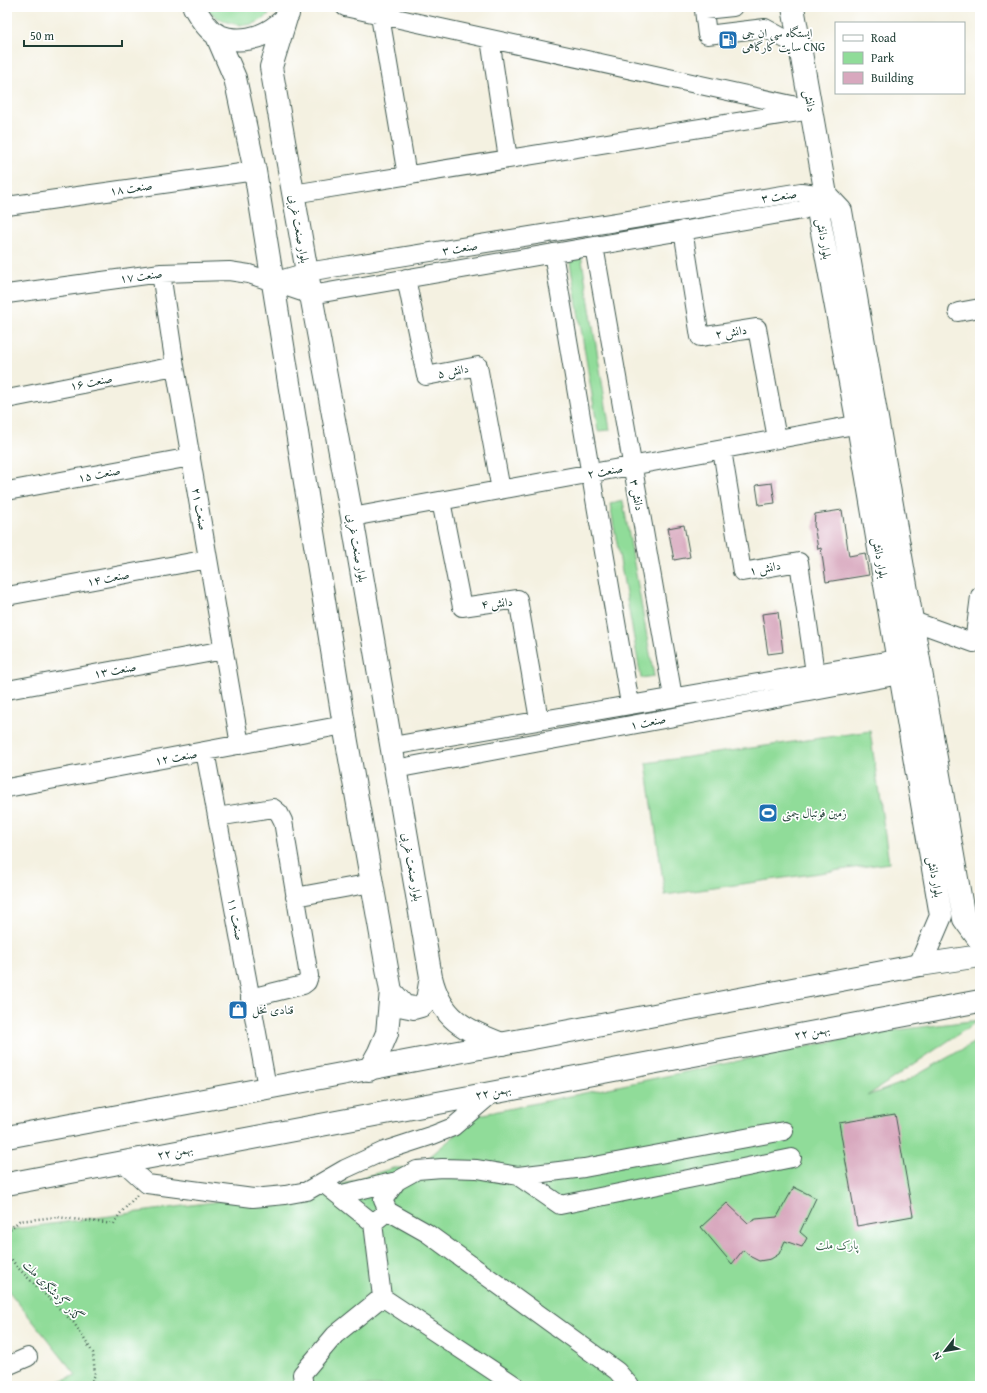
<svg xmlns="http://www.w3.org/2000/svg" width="987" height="1393" font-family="'Gentium Book Plus',Amiri,serif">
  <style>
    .green { fill: #90dc99; stroke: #588c66 }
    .building { fill: #d8a8be }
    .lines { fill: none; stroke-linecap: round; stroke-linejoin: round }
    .minor-casing { stroke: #3f584e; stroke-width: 20 }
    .major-casing { stroke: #3f584e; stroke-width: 24 }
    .highway-casing { stroke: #3f584e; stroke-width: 24 }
    .path { stroke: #3f584e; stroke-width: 2.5; stroke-dasharray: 1 3; stroke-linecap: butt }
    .minor { stroke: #fff; stroke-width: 18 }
    .major { stroke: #fff; stroke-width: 22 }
    .highway { stroke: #fff; stroke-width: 22 }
    .labels { text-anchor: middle; stroke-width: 3.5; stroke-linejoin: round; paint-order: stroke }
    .poi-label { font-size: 12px; fill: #1f3d34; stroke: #fff; text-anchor: start }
    .street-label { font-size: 12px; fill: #1f3d34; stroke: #fff }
    .park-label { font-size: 12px; fill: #3b654d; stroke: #fff }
  </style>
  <rect width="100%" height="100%" fill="#fff"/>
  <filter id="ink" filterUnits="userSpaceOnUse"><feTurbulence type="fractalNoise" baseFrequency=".025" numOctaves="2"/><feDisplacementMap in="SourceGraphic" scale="8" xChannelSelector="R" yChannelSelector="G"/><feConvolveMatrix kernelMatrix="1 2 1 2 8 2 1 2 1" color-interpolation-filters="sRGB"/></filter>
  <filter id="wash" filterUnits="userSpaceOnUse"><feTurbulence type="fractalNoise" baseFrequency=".012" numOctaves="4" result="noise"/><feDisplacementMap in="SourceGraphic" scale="16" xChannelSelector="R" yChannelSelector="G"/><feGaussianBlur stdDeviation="0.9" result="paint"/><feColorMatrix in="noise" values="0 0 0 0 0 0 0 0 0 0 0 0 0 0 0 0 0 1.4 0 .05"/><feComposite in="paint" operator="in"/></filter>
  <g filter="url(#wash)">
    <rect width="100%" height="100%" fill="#f4f1e1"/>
    <path class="green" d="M206,7h69c-5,7 -13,14 -22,17 -15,4 -39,-4 -47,-17z
      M581,254l29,176 -12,1 -29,-174z
      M623,501l31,175 -13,2 -31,-174z
      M870,731l19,132 -224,32 -19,-132z
      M979,1020l-112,76 38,-14 75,-43v347h-933l29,-11 -69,-86v-59l332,-45 54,-17 92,-1 -64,-3 58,-49 393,-82z"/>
    <g id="blocks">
      <path class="building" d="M772,483l3,20 -16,2 -3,-20z
        M842,510l7,46 16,-3 4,22 -43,7 -5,-34 -3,1 -4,-24 1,-11z
        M684,525l6,32 -16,3 -6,-32z
        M778,612l5,40 -15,2 -6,-40z
        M895,1114l18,102 -56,10 -18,-103z
        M794,1187l22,11 -16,34 7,6 -5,9 -17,-6 -6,13 -8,5 -12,2 -8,-4 -8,-7 -11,14 -31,-37 26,-24 21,20 8,-4 21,-2z"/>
    </g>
  </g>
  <g filter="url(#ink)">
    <use href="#blocks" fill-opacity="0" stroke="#3f584e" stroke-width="1"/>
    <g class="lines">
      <defs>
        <path id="minor" d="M345,7l456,100
          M733,7l-29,3 3,25 58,-7 35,19
          M380,16l27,160
          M490,39l18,120
          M293,194l518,-84
          M7,206l248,-35
          M683,230l17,107 57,-9 20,111
          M594,246l79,451
          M553,253l77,451
          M161,273l14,93 65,379
          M406,278l20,98 52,-10 23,124
          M273,282l34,-10 494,-80 25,3
          M7,294l154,-21 68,-2 20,3 62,21 492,-85 23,-15
          M958,312l22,-4
          M7,399l168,-33
          M722,450l20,122 57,-10 16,111
          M7,491l184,-34
          M441,501l21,106 56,-8 21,121
          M352,517l519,-95
          M7,596l201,-37
          M913,621l61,22 6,-47
          M7,690l217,-40
          M392,746l505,-87
          M205,751l62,336
          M395,769l505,-94
          M7,788l337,-63
          M217,817l56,-9 6,5 4,8 26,155 -2,6 -4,3 -53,13
          M295,897l77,-14
          M123,1162l24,22 106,14 32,-3 22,-4 38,-22 39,-18 49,-16 20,-8 41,-35
          M518,1176l42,29 232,-47
          M338,1195l59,-14
          M388,1211l39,22 190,138 13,15
          M373,1223l15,-12 -5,-11 14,-19 20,-11 25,-2 35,1 41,7 66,-8 200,-37
          M382,1297l134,89
          M7,1366l21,-9
          M304,1386l-2,-12 33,-39 47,-38 -9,-74 -50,-40"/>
        <path id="major" d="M194,7c5,9 14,23 23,28 21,9 44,4 61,-10 4,-3 8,-6 10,-11
          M793,7l33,188 -7,21 39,209 83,491 -21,49
          M286,18l-15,49 40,228 41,222 79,460c10,42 34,53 71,67
          M216,34l19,44 20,93 89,554 47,266 -4,42 -8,19 -10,18
          M826,195l15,16 123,708 16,22
          M391,991l13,15 10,2 7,-2 6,-6 4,-23"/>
        <path id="highway" d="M7,1137l913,-172 60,-9
          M7,1184l973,-183"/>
      </defs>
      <use href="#minor" class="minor-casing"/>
      <use href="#major" class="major-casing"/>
      <use href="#highway" class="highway-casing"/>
      <path class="path" d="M7,1232l12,-11 38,-4 57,7 5,-9 18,-20
        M7,1253l10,14 57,56 19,30 2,22 -6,11"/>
      <use href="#minor" class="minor"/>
      <use href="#major" class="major"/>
      <use href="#highway" class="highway"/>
    </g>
  </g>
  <defs>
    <symbol id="fuel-square" viewBox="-11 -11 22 22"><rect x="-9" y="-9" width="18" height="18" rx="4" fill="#1f6fb2" stroke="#fff"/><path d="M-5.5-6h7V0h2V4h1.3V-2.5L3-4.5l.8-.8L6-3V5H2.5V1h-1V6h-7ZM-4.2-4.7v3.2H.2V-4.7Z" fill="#fff"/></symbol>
    <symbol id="stadium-square" viewBox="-11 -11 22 22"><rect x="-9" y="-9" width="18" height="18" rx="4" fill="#1f6fb2" stroke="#fff"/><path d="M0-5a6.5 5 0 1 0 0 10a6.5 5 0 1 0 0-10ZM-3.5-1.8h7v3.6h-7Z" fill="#fff"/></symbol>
    <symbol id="shop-square" viewBox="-11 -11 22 22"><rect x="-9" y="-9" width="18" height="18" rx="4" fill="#1f6fb2" stroke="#fff"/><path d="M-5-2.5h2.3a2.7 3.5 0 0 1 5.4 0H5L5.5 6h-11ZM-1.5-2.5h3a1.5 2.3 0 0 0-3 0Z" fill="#fff"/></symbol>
  </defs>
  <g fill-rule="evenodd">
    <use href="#fuel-square" x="717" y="29" width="22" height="22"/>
    <use href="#stadium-square" x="757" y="802" width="22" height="22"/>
    <use href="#shop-square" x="227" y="999" width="22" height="22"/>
  </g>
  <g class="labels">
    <g class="poi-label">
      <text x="742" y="37">ایستگاه سی ان جی<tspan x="742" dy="14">سایت کارگاهی CNG</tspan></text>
      <text x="782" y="817">زمین فوتبال چمنی</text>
      <text x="252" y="1014">قنادی نخل</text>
    </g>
    <g class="street-label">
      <text transform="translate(810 101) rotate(80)" y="4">دانش</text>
      <text transform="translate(131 188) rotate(-8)" y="4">صنعت ۱۸</text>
      <text transform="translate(779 196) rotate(-8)" y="4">صنعت ۳</text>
      <text transform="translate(299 229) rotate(80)" y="4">بلوار صنعت غربی</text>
      <text transform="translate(824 239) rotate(81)" y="4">بلوار دانش</text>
      <text transform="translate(460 248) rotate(-9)" y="4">صنعت ۳</text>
      <text transform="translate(141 276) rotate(-7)" y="4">صنعت ۱۷</text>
      <text transform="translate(731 332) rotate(-8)" y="4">دانش ۲</text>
      <text transform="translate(453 371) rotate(-11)" y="4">دانش ۵</text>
      <text transform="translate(91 382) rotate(-11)" y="4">صنعت ۱۶</text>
      <text transform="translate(605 471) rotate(-10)" y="4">صنعت ۲</text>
      <text transform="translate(99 474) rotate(-11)" y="4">صنعت ۱۵</text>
      <text transform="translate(637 495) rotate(80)" y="4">دانش ۳</text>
      <text transform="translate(200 509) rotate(80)" y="4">صنعت ۲۱</text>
      <text transform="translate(357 548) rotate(80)" y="4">بلوار صنعت غربی</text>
      <text transform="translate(880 558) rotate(80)" y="4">بلوار دانش</text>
      <text transform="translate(765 568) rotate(-10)" y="4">دانش ۱</text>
      <text transform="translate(108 578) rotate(-11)" y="4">صنعت ۱۴</text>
      <text transform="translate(497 603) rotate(-5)" y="4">دانش ۴</text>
      <text transform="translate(115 670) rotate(-10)" y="4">صنعت ۱۳</text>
      <text transform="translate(648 722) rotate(-11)" y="4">صنعت ۱</text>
      <text transform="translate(176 757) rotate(-10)" y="4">صنعت ۱۲</text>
      <text transform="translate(412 867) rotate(80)" y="4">بلوار صنعت غربی</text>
      <text transform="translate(935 877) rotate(80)" y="4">بلوار دانش</text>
      <text transform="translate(236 919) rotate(79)" y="4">صنعت ۱۱</text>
      <text transform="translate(812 1032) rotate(-11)" y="4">۲۲ بهمن</text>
      <text transform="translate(493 1092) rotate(-11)" y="4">۲۲ بهمن</text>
      <text transform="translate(175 1152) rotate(-11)" y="4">۲۲ بهمن</text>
      <text transform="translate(53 1291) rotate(46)" y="4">گذر گردشگری ملت</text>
    </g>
    <g class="park-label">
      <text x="837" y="1249">پارک ملت</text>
    </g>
  </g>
  <rect width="987" height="1393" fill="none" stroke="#fff" stroke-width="24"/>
  <rect x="835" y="22" width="130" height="72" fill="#ffffff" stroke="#a5b1ae"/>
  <rect x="843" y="35" width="20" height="6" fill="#ffffff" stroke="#a5b1ae"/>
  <text x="871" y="42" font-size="12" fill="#1f3d34">Road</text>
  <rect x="843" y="52" width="20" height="12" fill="#90dc99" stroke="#a5b1ae"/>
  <text x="871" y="62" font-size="12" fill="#1f3d34">Park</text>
  <rect x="843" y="72" width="20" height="12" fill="#d8a8be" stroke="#a5b1ae"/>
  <text x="871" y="82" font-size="12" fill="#1f3d34">Building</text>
  <g transform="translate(945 1351) rotate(239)" stroke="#ffffff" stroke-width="3" paint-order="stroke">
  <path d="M0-3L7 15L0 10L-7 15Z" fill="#1f3d34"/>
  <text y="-6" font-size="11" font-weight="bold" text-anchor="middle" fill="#1f3d34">N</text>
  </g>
  <path d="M24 40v6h98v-6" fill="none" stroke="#1f3d34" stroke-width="2"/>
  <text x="30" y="40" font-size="12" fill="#1f3d34" stroke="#ffffff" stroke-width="3" paint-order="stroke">50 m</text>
</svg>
